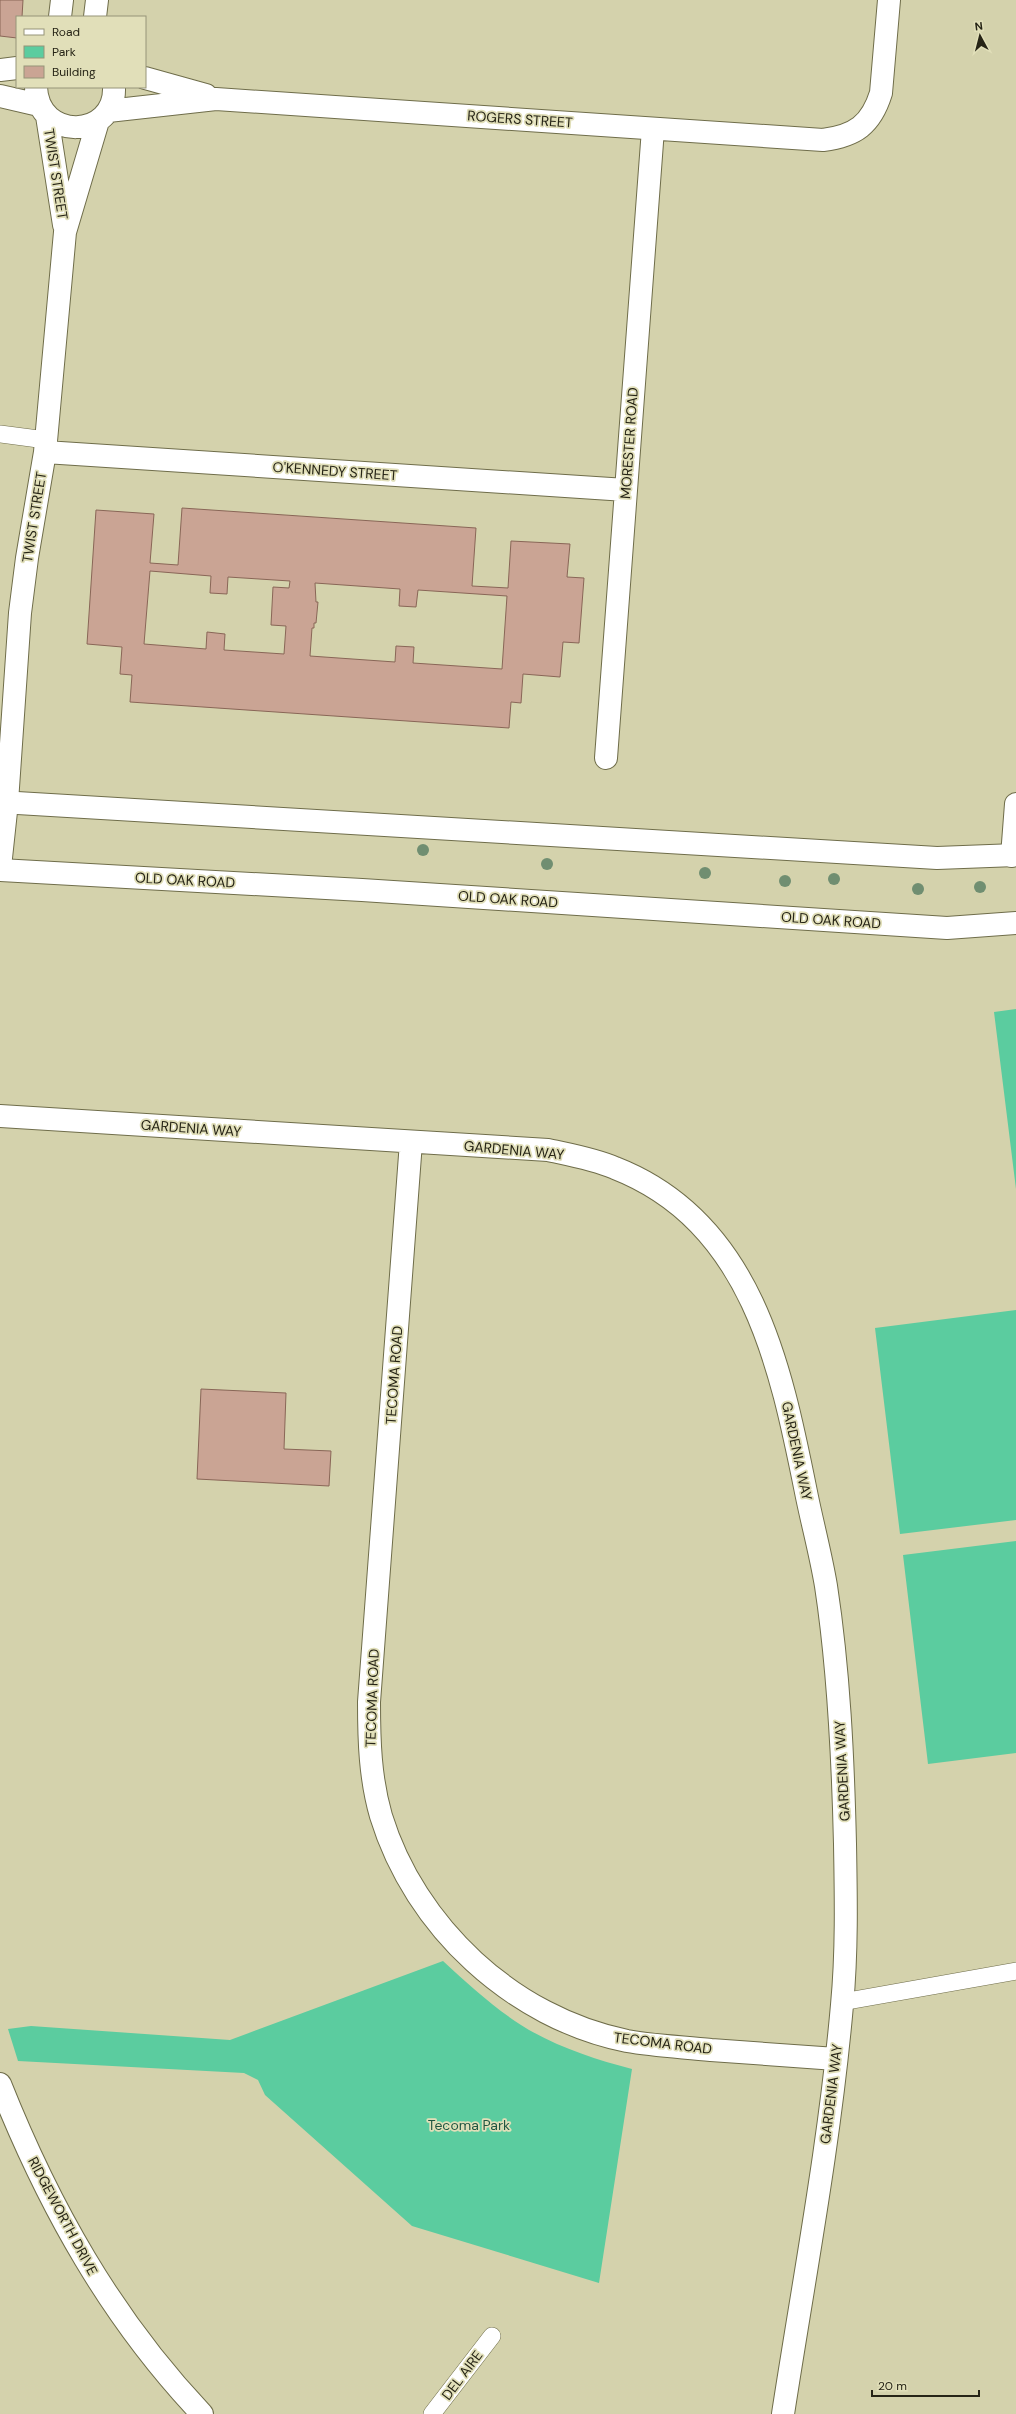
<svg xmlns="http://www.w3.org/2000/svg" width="1016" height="2414" font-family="'DM Sans',sans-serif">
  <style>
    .green { fill: #5bcc9f }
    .building { fill: #caa494; stroke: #896657; fill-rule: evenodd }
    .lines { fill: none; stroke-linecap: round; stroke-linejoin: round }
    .lane-casing { stroke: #6f6d4a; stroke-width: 18 }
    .street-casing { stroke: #6f6d4a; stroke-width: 24 }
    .secondary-casing { stroke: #6f6d4a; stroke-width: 24 }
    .lane { stroke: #fff; stroke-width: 17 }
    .street { stroke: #fff; stroke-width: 22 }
    .secondary { stroke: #fff; stroke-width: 22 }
    .tree { fill: #708e71 }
    .labels { text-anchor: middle; stroke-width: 3.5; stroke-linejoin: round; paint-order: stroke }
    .street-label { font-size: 14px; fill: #262416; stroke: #e1dfb9 }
    .park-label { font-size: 14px; fill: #1f5641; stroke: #e1dfb9 }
  </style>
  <rect width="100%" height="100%" fill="#d4d2ac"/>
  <path class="green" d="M1016,1009v180l-22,-177z
    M1016,1310v210l-116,14 -25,-206z
    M1016,1541v212l-88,11 -25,-209z
    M443,1961c25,23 50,46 78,64 33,21 73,34 111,44l-33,214 -187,-57 -147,-131 -7,-15 -14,-7 -226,-12 -10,-32 23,-3 199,14z"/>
  <path class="building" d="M0,0h23l-1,17h-5v21l-17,-2z
    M182,508l294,20 -4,58 36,2 3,-47 59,3 -3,33 17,1 -5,65 -16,-1 -3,35 -37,-3 -2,29 -10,-1 -2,26 -379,-26 2,-27 -12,-1 2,-27 -35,-3 9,-134 58,4 -4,49 28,2zM150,571l61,5 -1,17 17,1 1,-17 62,4 -1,7 -16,-1 -2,38 15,1 -2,28 -60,-4 1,-16 -18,-2 -1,17 -62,-5zM315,583l85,6 -1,17 17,1 2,-17 89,6 -5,73 -89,-6 1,-16 -18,-1 -1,16 -85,-6 2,-28h2v-5h2l2,-21h-2z
    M201,1389l85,4 -2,56 47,2 -2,35 -132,-7z"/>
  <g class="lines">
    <defs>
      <path id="lane" d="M0,434l46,6
        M842,2002l174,-31
        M432,2414l60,-78"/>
      <path id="street" d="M60,17l2,-17
        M95,17l2,-17
        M0,70l17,-2
        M145,78l61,17
        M36,87c2,55 80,52 78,0
        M0,96l39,9
        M108,111l108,-12 607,41c32,-4 48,-15 58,-47l8,-93
        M47,116l17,109
        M45,452l581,38
        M606,758l47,-629
        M1012,856l4,-52
        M0,867l7,-65 13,-189 7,-55 18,-106 20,-220 33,-111
        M0,1116l548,34c23,5 46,9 67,18 138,54 166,200 192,329 6,29 14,59 19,89 13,85 17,172 19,258 1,54 2,108 -3,161 -12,137 -38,273 -59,409
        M411,1142l-42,560c0,38 1,76 12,114 34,111 132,202 246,225 28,5 56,6 84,9 42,3 84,6 125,9
        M0,2084c49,123 111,234 202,330"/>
      <path id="secondary" d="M0,802l937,56 79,-3
        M0,870l362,20 585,38 69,-5"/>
    </defs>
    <use href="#lane" class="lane-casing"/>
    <use href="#street" class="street-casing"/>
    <use href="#secondary" class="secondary-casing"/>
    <use href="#lane" class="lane"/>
    <use href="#street" class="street"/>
    <use href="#secondary" class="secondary"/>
  </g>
  <g class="tree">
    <circle cx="423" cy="850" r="6"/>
    <circle cx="547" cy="864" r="6"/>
    <circle cx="705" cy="873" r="6"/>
    <circle cx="834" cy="879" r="6"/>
    <circle cx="785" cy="881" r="6"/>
    <circle cx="980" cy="887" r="6"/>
    <circle cx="918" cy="889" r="6"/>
  </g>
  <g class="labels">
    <g class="street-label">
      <text transform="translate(520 119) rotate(4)" y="5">ROGERS STREET</text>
      <text transform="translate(56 174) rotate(81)" y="5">TWIST STREET</text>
      <text transform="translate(629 443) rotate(-86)" y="5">MORESTER ROAD</text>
      <text transform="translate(335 471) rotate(4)" y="5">O'KENNEDY STREET</text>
      <text transform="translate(34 517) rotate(-81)" y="5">TWIST STREET</text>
      <text transform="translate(185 880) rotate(3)" y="5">OLD OAK ROAD</text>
      <text transform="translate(508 899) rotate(4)" y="5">OLD OAK ROAD</text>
      <text transform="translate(831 920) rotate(4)" y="5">OLD OAK ROAD</text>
      <text transform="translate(191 1128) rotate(4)" y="5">GARDENIA WAY</text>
      <text transform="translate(514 1150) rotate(5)" y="5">GARDENIA WAY</text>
      <text transform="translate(394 1375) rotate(-86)" y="5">TECOMA ROAD</text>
      <text transform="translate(797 1451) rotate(78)" y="5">GARDENIA WAY</text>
      <text transform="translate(372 1698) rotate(-88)" y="5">TECOMA ROAD</text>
      <text transform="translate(842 1771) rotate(-93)" y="5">GARDENIA WAY</text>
      <text transform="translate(663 2043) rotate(7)" y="5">TECOMA ROAD</text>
      <text transform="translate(831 2094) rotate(-83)" y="5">GARDENIA WAY</text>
      <text transform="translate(63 2216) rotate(62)" y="5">RIDGEWORTH DRIVE</text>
      <text transform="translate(462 2375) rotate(-53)" y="5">DEL AIRE</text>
    </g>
    <g class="park-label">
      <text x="469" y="2130">Tecoma Park</text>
    </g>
  </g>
  <rect x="16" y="16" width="130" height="72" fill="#e1dfb9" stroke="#969478"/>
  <rect x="24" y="29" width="20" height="6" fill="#ffffff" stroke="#969478"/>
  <text x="52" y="36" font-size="12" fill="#262416">Road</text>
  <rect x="24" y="46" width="20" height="12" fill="#5bcc9f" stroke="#969478"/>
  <text x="52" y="56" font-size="12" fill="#262416">Park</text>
  <rect x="24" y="66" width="20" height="12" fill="#caa494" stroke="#969478"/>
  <text x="52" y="76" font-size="12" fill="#262416">Building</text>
  <g transform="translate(980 36) rotate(353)" stroke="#e1dfb9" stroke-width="3" paint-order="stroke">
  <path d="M0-3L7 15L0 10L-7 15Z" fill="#262416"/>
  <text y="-6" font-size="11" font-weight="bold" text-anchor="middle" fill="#262416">N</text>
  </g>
  <path d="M872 2390v6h107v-6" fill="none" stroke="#262416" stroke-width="2"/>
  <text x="878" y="2390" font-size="12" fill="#262416" stroke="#e1dfb9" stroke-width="3" paint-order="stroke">20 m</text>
</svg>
